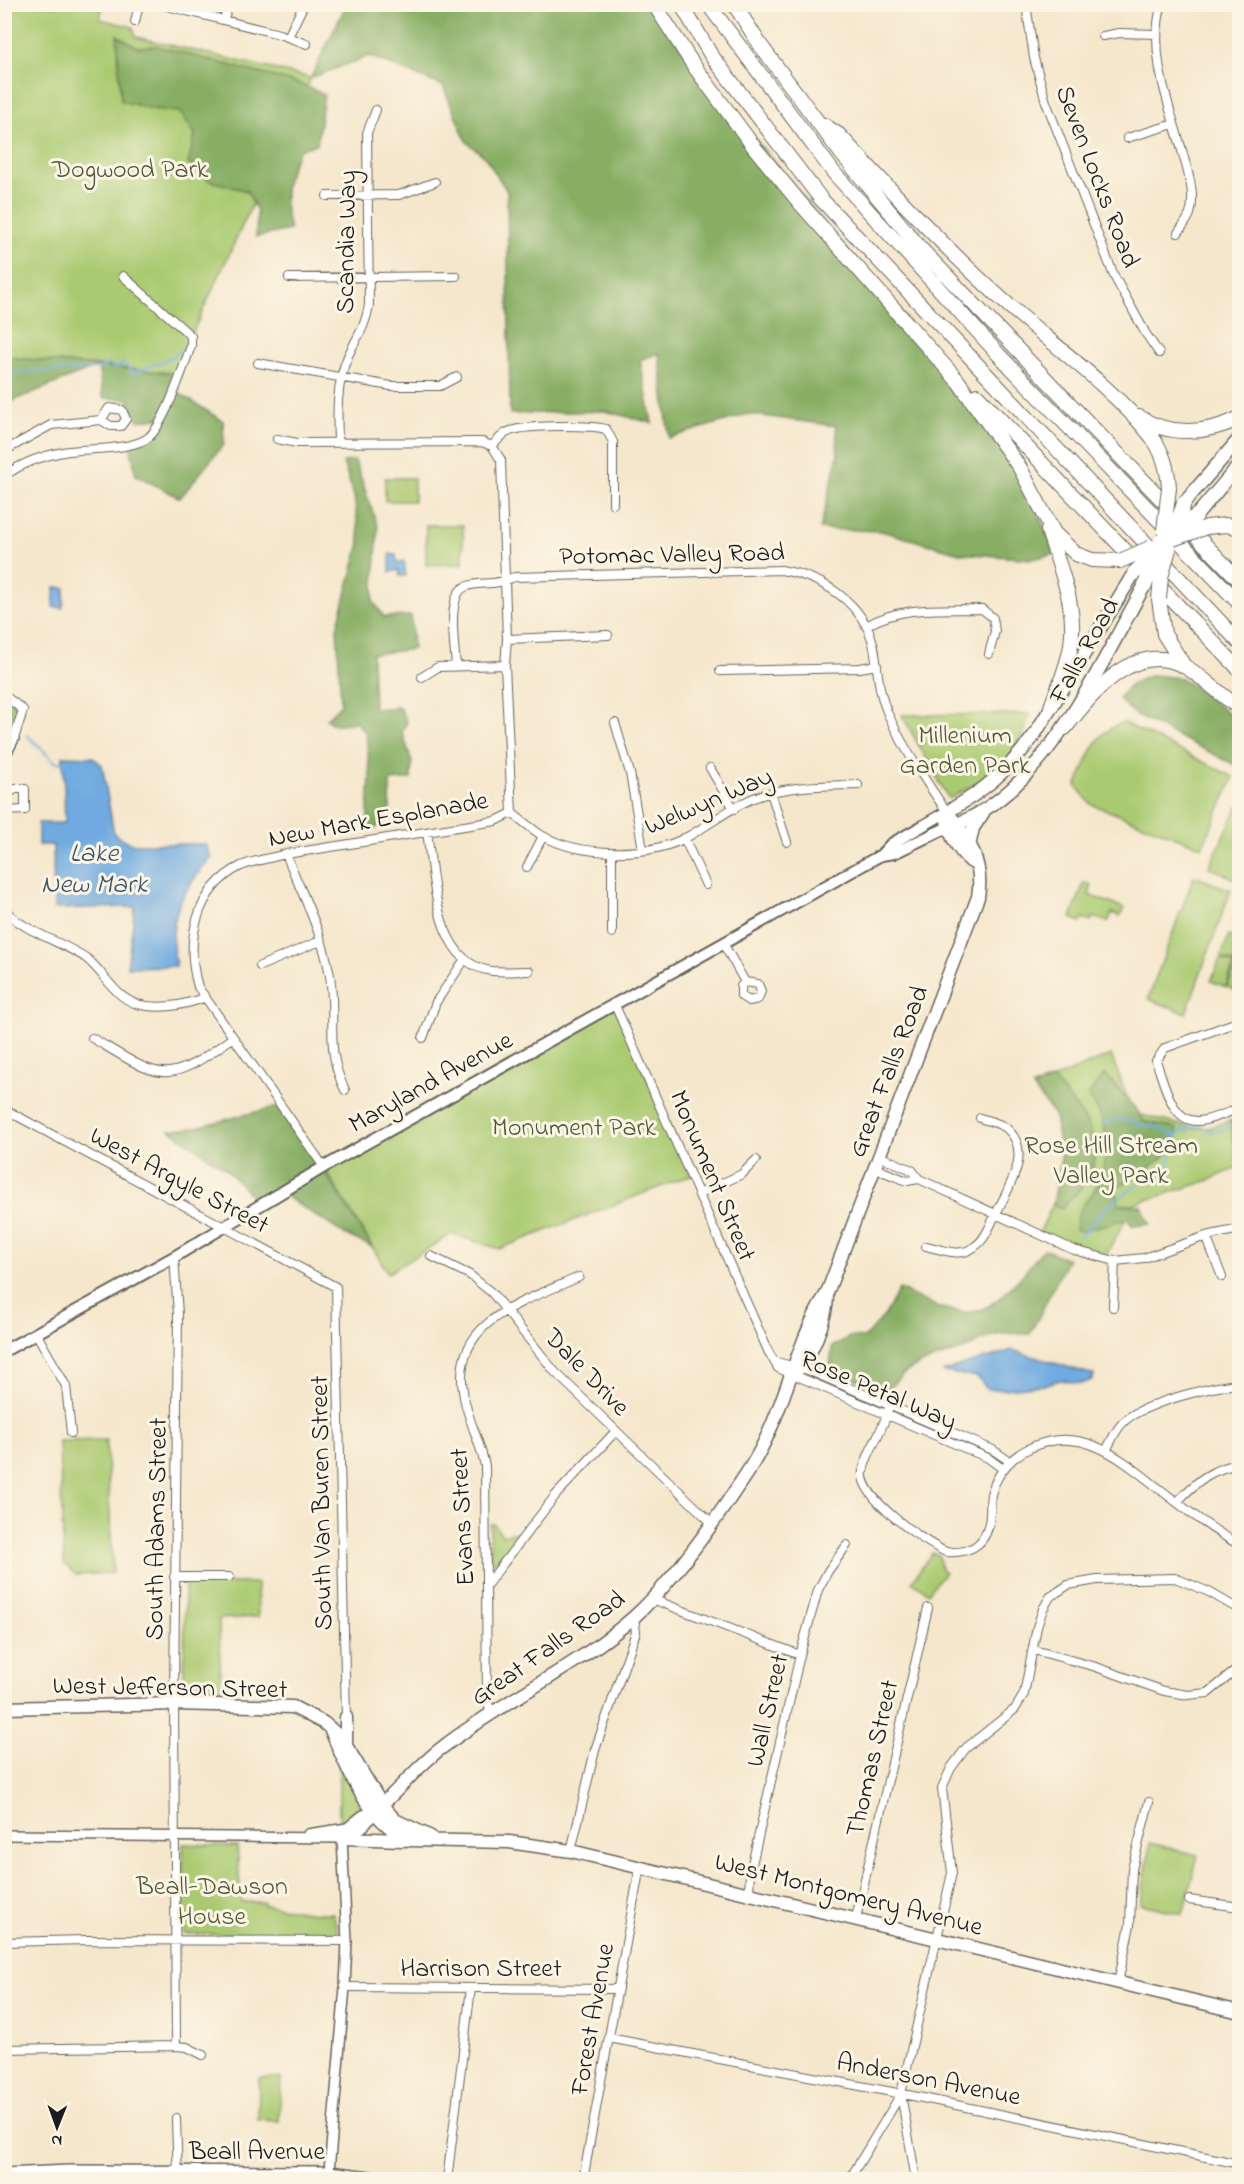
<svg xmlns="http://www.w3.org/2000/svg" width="1244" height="2184" font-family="'Indie Flower',sans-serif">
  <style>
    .green { fill: #aaca71; stroke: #637346; stroke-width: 1.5 }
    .forest { fill: #87ae63; stroke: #526540; stroke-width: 1.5 }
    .water { fill: #6faae0; stroke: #46637e; stroke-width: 1.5 }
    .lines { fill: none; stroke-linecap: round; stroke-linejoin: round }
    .stream { stroke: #6faae0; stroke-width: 2 }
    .minor-casing { stroke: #68635a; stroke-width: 10 }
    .tertiary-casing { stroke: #68635a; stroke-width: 12 }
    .secondary-casing { stroke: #68635a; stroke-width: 14 }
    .primary-casing { stroke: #68635a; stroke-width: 15 }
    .motorway-casing { stroke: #68635a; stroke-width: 16 }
    .minor { stroke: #fff; stroke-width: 8 }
    .tertiary { stroke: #fff; stroke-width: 9 }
    .secondary { stroke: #fff; stroke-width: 10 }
    .primary { stroke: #fff; stroke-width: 12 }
    .motorway { stroke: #fff; stroke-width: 14 }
    .motorway-bridge-casing { stroke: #68635a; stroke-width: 16; stroke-linecap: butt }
    .motorway-bridge { stroke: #fff; stroke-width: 14 }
    .labels { text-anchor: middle; stroke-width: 6; stroke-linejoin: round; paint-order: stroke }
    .park-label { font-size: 26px; fill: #4e593a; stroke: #fcf5e5 }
    .street-label { font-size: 26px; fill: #1c1c1c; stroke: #fcf5e5 }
    .water-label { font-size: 27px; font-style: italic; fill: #3d556a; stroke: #fcf5e5 }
  </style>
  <rect width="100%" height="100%" fill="#fcf5e5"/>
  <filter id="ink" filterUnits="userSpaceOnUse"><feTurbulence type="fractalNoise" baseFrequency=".0167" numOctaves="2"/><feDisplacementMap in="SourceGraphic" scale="12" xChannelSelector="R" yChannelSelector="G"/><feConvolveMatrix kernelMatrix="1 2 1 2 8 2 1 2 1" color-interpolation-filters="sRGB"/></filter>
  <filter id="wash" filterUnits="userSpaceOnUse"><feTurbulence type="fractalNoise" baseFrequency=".008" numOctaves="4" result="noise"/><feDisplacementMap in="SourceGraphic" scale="24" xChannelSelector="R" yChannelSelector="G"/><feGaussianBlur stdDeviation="1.35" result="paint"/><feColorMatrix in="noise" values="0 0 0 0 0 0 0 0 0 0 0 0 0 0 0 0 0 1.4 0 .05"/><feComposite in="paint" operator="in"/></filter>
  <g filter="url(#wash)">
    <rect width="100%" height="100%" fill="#f5e7cc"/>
    <path class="green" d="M5,5h82l15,4 -2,10 33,8 3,10 175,41 -120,258 -10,38 -176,-17z
      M385,478h29v23h-29z
      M426,525h37v39l-37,1z
      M1030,714l-16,47 -65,38 -47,-84z
      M1124,723l110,54 -32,70 -111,-43 -15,-18c11,-23 19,-58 48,-63z
      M1238,807l2,1 -1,73 -30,-14z
      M1194,876l37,14 -45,123 -38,-14z
      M1084,883l8,2 -3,10 35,13 -4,8 -8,-3 -4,9 -15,-5 -2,4 -8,-3 -2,4 -10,-4z
      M1229,935l10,4v13l-4,11 -14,-6z
      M1220,959l14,5 -8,23 -15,-6z
      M1236,965l3,1v26l-12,-5z
      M614,1003l77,172 -192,74 -47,-15 -64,39 -64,-106z
      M1111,1055l22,58 60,15h16l30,-11v50l-32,14 -73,23 -30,55 -65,-26 17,-35 5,-39 -6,-43 -22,-29z
      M106,1440l7,133 -37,2 -12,-11 -5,-123z
      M490,1524h4l8,11 14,-3 3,3 -23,28 -6,-4z
      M932,1553l7,2 2,14 4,3 -17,21 -16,-12z
      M185,1583h72l1,34 -39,2 2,76h-37z
      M339,1761l22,45 -3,8 -19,11z
      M1150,1843l48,12 -15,59 -42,-10z
      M183,1844l54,2 4,56h22l1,3c23,2 45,10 69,8l6,23 -155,-2z
      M259,2078h22l-2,43 -21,-1z"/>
    <path class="forest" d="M346,5h308l40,61 264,315 62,87 35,86 -23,5 -72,-6 -79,-22 -61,-2 18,-74 -2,-29 -88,-12 -79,24 -10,-85 -19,7 12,63 -47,-12 -95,3 -3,-223 -22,-34 -19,-16 -23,-55 -74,-30 -58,22z
      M117,35l20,12 20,-1 140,37 27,11 -7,50 -18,6c-16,33 -18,44 -9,80l-34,7 1,-26 -10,-20 -39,-11 -8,-11 -12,-5 7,-30 -15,-22 -28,-3 -31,-8z
      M5,357l176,17 -7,16 49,31 1,23 -44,54 -44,-23 -6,-31 18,-6 14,-21 -24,4 -10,-22 -25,-1 -5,-32 -93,38z
      M355,461l23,66 -5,74 11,16 27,-1 2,33 -41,5 2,55 25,-2 8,15 -5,9 10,31 -1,17 -21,2v42l-23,7 3,-56 -4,-41 -10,-11 -22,3 -8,-6 15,-15 -4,-76 23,-85 -6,-47 -11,-34z
      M1152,675l29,3 58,43v46l-104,-52 -17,-17 15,-15z
      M4,695l19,15 -9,29 -9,-4z
      M1105,1074l32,36 6,11 34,7v14l-16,18 -45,28 3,16 23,2 8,18 -17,2 -6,-7 -46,12 -6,-1c3,-25 8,-22 20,-41 12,-18 13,-49 7,-69 -2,-9 -9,-17 -14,-25z
      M1053,1080c44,49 64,77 9,128l-9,-3 8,-46 -6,-43 -22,-29z
      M283,1105l89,142 -28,-13 -63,-41 -21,12 -34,-36 -56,-39 23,-2z
      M1239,1116l1,50 -1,1 -9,-46z
      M1043,1249l25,10 -38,75c-12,-1 -26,-1 -38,2 -9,2 -17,9 -25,12 -27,11 -68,16 -79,46l-58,-27 2,-20 17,-10 15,1 21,-23 14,-26c22,10 45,24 71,23 26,0 59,-44 73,-63z"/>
    <path class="water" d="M390,554l6,1 1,7 7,-1 2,15h-6l-1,-6 -9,2z
      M55,587l10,1 -2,20 -10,-1z
      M63,756l29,1 10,8 12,69 18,10h74l5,13c-30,38 -45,58 -35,109l-49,1 8,-60 -81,2 -1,-64h-15v-22h27z
      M1012,1350l72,22 10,3 -1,4c-16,9 -17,2 -31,1 -6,0 -12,4 -18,5 -19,2 -38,5 -57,4l-9,-12 -36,-5z"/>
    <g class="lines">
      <path class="stream" d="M4,373l94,-4 11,-5 7,5 7,-6 11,10 38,-16 12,-9
        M4,718l6,5
        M27,735l28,27 10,1
        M1103,1124c17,-7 19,-4 33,-3l3,5h15l22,10 7,-7 4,3 6,-6h9l9,6 14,-3 15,-9
        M1081,1236l27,-31 62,-42 3,-29"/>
    </g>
  </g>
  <g filter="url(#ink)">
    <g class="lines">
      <defs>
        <path id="minor" d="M159,4l120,30 28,10
          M1026,4l8,54 12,44 68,174 32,58 13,19
          M1162,4c-15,49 8,103 21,150 5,19 13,41 7,60 -2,6 -8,13 -12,19
          M224,20l4,-16
          M135,22l4,-18
          M1103,36l16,-3 38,1
          M288,37l16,-33
          M1127,138l47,-14
          M327,196l72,-1 36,-13
          M289,278l167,-2
          M258,363l133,23h49l17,-9
          M277,439l20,4 185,-1 10,4 9,14 6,179 -2,26 7,148
          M338,443c-1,-30 -2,-59 10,-87 9,-20 17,-27 21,-51l-2,-172 9,-23
          M492,446c4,-4 9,-10 14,-13 14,-9 83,-8 100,-4l7,13v62
          M4,451l47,-26 50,-5 10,6h10l5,-7 -4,-9 -13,-2 -8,12
          M4,476c18,-13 38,-20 59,-24 21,-4 69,-1 86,-15 16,-14 34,-69 42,-91v-10l-68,-60
          M866,626c36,-21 76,-16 116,-17l11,9 2,13 -6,23
          M507,639l101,-4
          M456,666c-1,-17 -10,-71 9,-79 9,-4 18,-3 27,-4 8,0 15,-4 23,-6l266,-7c42,7 83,33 93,77 4,23 4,45 14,67 15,34 38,68 59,98
          M720,671l140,-3 17,-3
          M422,677l16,-10 67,-2
          M4,695l19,15 -9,29
          M615,723l15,50 13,77
          M710,768l24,41
          M771,793l16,49
          M4,806l3,-11 8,-6h10v21l-21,1
          M512,813c9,7 19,15 29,22 39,22 107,23 146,2 24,-13 46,-32 72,-41 32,-11 65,-10 99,-11
          M427,832c7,44 7,132 65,139 12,1 25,0 37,0
          M684,838l22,47
          M612,852v81
          M286,854c16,40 37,80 44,122 7,43 -6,72 15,114
          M527,867l16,-31
          M4,908c15,22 59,34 82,50 18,14 28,39 51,46 21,6 47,1 67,-6
          M723,943l22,39 13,2 3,7 -3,8 -9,2 -8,-5v-10l4,-4
          M260,966l60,-25
          M614,1003l155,350 9,15 210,90 15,11
          M1240,1021l-75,27 -9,13c8,20 15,62 43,60 13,-1 29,-9 41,-13
          M92,1038c70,41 72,50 140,0
          M423,1038l13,-36 29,-43
          M4,1109l332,178 10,430
          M879,1156l33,14 7,9 155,71 41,11 29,-3 62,-22 34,-7
          M324,1167l-126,-180c-13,-45 -3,-98 43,-121 14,-6 30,-8 45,-12l210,-33 16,-8
          M874,1168l33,13 12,-2
          M699,1194l43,-20 14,-14
          M1206,1236l16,41
          M926,1246c14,3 32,11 45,3 15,-8 18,-23 26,-37 11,-24 37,-61 9,-84 -6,-5 -18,-7 -26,-10
          M431,1256l39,19 22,18 63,79 156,150
          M174,1257l4,57 -4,381 2,351
          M1113,1307l2,-46
          M36,1333l30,53 5,47
          M776,1362l32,8 185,80 16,11
          M889,1406c-4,23 -21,42 -26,65 -5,26 61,71 83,81 27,2 43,-10 44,-38 1,-8 -1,-15 2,-23 6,-19 20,-35 38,-43 50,-24 89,9 127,39 26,20 53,42 83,58
          M1107,1449c6,-12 12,-26 24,-33 24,-15 81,-30 109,-32
          M1178,1501c19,-20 34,-33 62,-37
          M174,1577h55
          M486,1586l69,-90 61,-65
          M652,1599l148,56
          M1034,1650l62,17 68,24 24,4 20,-2 32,-26
          M491,1715l-4,-17 -2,-232c-5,-26 -19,-49 -22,-75 -11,-72 64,-90 116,-114
          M571,1851l24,-101 41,-118 -2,-15
          M749,1892l1,-19 50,-218 18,-65 10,-19 19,-26
          M1189,1900l51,7
          M856,1918l72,-310
          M4,1942l82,-2 261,1
          M1118,1983l12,-58 2,-56 17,-67
          M345,1987l273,2
          M609,2038l304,58 327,68
          M4,2049l172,-3 11,1 16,8
          M901,2094l15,86
          M176,2118l2,62
          M447,2180l24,-192
          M583,2180l57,-314
          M849,2180l52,-86 51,-221 -10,-85 9,-20 15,-20 49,-39 9,-15 13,-67 6,-18 7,-12 18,-12 29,-5 78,-2 34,14 31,18"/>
        <path id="tertiary" d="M4,735l10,4 -10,19
          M308,1834l39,-6 16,-13 10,-3
          M4,1835l338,3c14,-5 27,-12 31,-26
          M329,2171l16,-184 2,-46 -5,-103
          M4,2173l65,-3 260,1 74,9
          M46,2176h53l13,-4"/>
        <path id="secondary" d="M881,855l13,-2 54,-26
          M4,1351l170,-94 150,-90 557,-312 10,-11 56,-32"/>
        <path id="primary" d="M1184,503l56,-65
          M1196,516l44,-52
          M947,812c38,-22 59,-40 86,-75l101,-164
          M947,820c2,15 15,37 28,44
          M948,827c96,-30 151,-162 197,-242
          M970,842l3,-14 10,-15
          M793,1373c18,-11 35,-59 34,-80
          M4,1708l170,-4 119,3 31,16 18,16 40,66 13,15 36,17
          M346,1717v29
          M330,1728c18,42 35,90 79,112l100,2 62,9 669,161
          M373,1812c25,-20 44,-46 70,-65 61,-47 133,-79 191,-130 40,-36 84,-100 114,-146 36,-54 45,-123 79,-178l151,-396c6,-34 -10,-61 -31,-85
          M342,1838l62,2"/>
        <path id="motorway" d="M654,4l40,62 60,81 46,56 158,178 62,87 34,65 22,21 16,6 28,1
          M681,4l30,51 110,144 419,444
          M708,4l126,169 165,182 241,249
          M734,4l27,42 80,107 79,95 320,333
          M824,125l15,10c51,55 102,109 158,160 48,44 115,91 155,142 11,15 16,32 17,51
          M977,395l161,169
          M1139,417c31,20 68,17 101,1
          M1207,527l19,-2 14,3
          M1048,530c11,37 29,75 23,115 -3,21 -13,42 -20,62
          M1155,582l85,88
          M1159,599l5,35 20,32
          M1065,728c27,-34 69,-89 119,-62 20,11 37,30 56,42"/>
      </defs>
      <use href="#minor" class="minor-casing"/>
      <use href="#tertiary" class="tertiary-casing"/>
      <use href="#secondary" class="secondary-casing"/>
      <use href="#primary" class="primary-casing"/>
      <use href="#motorway" class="motorway-casing"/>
      <use href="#minor" class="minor"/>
      <use href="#tertiary" class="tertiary"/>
      <use href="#secondary" class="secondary"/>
      <use href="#primary" class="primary"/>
      <use href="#motorway" class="motorway"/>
      <defs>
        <path id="motorway-bridge" d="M1164,530l5,-42
          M1174,533l10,-30
          M1173,539l34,-12
          M1161,541l35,-25
          M1120,561l32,-14
          M1134,573l23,-21
          M1145,585l13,-35
          M1159,599l2,-22 8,-28"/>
      </defs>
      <use href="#motorway-bridge" class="motorway-bridge-casing"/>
      <use href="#motorway-bridge" class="motorway-bridge"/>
    </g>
  </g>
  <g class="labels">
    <g class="park-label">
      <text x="130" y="177">Dogwood Park</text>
      <text x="965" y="743">Millenium<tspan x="965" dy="30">Garden Park</tspan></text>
      <text x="574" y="1135">Monument Park</text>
      <text x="1111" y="1153">Rose Hill Stream<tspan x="1111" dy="30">Valley Park</tspan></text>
      <text x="212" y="1894">Beall-Dawson<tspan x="212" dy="30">House</tspan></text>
    </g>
    <g class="street-label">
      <text transform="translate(1099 176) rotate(69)" y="9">Seven Locks Road</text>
      <text transform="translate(345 242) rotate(-89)" y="9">Scandia Way</text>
      <text transform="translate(672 553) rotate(-1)" y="9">Potomac Valley Road</text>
      <text transform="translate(1083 650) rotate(-61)" y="9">Falls Road</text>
      <text transform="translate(708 800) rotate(-23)" y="9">Welwyn Way</text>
      <text transform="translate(378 818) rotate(-10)" y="9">New Mark Esplanade</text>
      <text transform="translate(887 1071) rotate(-69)" y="9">Great Falls Road</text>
      <text transform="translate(430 1081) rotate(-29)" y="9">Maryland Avenue</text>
      <text transform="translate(714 1175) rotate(67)" y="9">Monument Street</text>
      <text transform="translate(180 1179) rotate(28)" y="9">West Argyle Street</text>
      <text transform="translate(588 1371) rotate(46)" y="9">Dale Drive</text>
      <text transform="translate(879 1389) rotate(23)" y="9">Rose Petal Way</text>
      <text transform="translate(320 1503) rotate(-91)" y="9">South Van Buren Street</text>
      <text transform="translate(461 1517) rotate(-93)" y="9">Evans Street</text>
      <text transform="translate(155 1529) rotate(-89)" y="9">South Adams Street</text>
      <text transform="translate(547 1647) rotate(-35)" y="9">Great Falls Road</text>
      <text transform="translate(170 1686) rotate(1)" y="9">West Jefferson Street</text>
      <text transform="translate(766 1710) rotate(-77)" y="9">Wall Street</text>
      <text transform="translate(871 1758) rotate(-77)" y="9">Thomas Street</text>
      <text transform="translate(849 1893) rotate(14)" y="9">West Montgomery Avenue</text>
      <text x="481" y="1976">Harrison Street</text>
      <text transform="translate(591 2019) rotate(-80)" y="9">Forest Avenue</text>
      <text transform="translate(929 2078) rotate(11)" y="9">Anderson Avenue</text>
      <text x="257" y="2159">Beall Avenue</text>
    </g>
    <g class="water-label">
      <text x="94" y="861">Lake<tspan x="94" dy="31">New Mark</tspan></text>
    </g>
  </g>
  <rect width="1244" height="2184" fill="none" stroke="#fcf5e5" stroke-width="24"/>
  <g transform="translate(57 2127) rotate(181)" stroke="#fcf5e5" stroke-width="4.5" paint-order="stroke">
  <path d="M0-4.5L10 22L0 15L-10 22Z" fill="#1c1c1c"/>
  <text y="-9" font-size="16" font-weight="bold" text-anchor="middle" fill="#1c1c1c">N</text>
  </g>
</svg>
